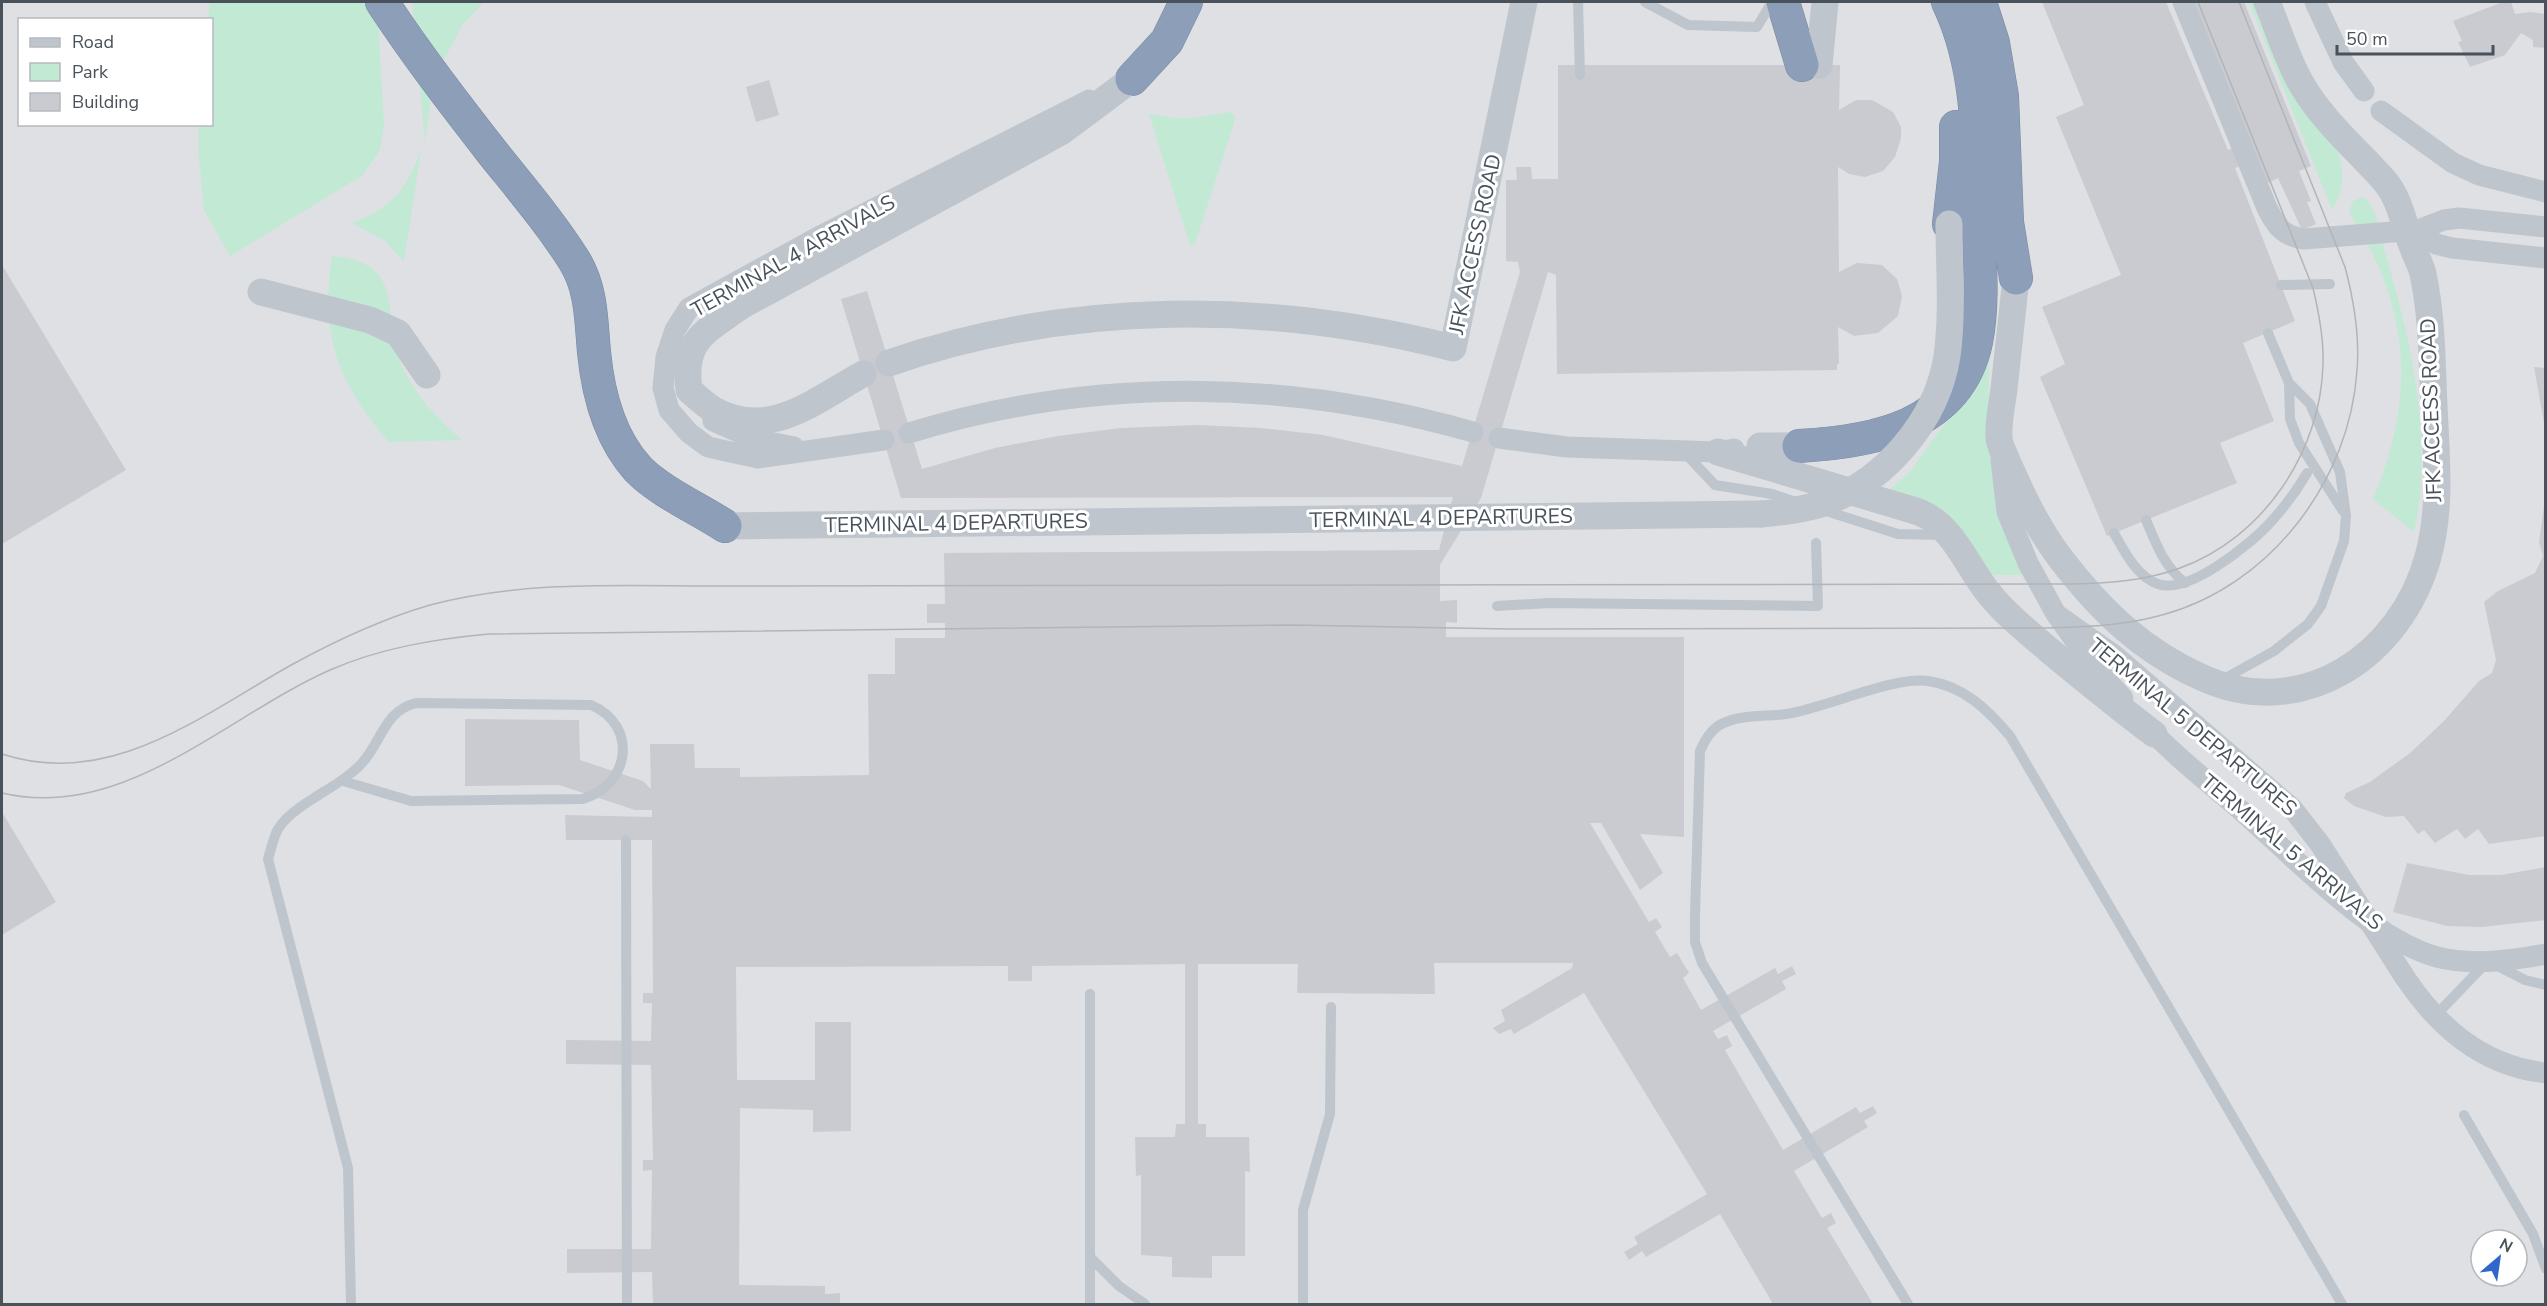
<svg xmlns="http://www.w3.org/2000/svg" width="2547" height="1306" font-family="'Nunito Sans',sans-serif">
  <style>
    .airport { fill: #dee0e3; fill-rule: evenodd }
    .green { fill: #c2e9d4 }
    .building { fill: #c9cbd1 }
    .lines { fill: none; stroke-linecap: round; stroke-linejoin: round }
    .motorway-casing { stroke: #7889a3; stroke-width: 34 }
    .service { stroke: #bfc5cc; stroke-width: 10 }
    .minor { stroke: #bfc5cc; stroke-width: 21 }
    .tertiary { stroke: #bfc5cc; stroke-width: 27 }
    .motorway { stroke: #8c9eb8; stroke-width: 33 }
    .tram { stroke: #b2b4b8; stroke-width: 1.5 }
    .minor-bridge { stroke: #bfc5cc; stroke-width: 21 }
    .tertiary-bridge { stroke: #bfc5cc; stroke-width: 27 }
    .labels { text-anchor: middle; stroke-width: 6; stroke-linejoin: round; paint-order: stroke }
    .street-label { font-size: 21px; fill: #49515a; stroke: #fff }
  </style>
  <rect width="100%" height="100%" fill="#f1efef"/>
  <path class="airport" d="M2,2h2543v1302h-2543zM20,20h192v104h-192zM2481,1240h36v36h-36z"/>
  <path class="green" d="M210,2h167l7,123 -4,25 -17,25 -133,81 -26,-46 -6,-63 1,-22 13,-1v-104l-4,-1z
    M412,2h72l-21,22 -29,53 -9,65z
    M2249,2h28l60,147c8,22 7,41 -5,61z
    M1231,112l4,4 -1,7 -39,121 -5,1 -41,-131 23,4h22z
    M421,150l-17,112 -20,-22 -32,-17c40,-15 55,-34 69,-73z
    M2363,197c14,10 18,39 22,55 26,89 49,187 29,280l-41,-33c44,-104 37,-192 -24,-287l4,-11z
    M332,256c77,7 48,58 70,110 14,31 35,52 60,74l-73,2c-52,-60 -69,-107 -57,-186z
    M1989,352l-1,91 12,69 23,63h-35l-99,-85 20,-17 34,-47 30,-32 10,-19z"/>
  <path class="building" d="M2042,2h124l62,148 22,-8 -57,-140h51l67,164 -12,5 12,30 -4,1 9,22 -14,6 -24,-52 -10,5 -10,-24 -23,9 60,153 -52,22 31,78 -54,22 17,40 -130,53 -67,-159 25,-13 -23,-57 79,-32 -65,-158 28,-12z
    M2503,2h8l4,12 15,-2 16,2v34l-13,-1v-7l-12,-7 -16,22 -35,12 -12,-25 4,-1 -9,-20z
    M1558,65h282l-1,45 17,-10h16l21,12 8,15v11l-6,19 -12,14 -18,6 -16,-3 -11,-7 1,105 18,-9 25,2 15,14 5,17 -4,20 -20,17 -24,3 -16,-9 1,37h-2v6l-280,4 -1,-99 -8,-3 -67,226 -41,67v36l17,-1v23l-11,-1v15h238v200l-44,-3 23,39 -23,17 -39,-67h-11l59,99 7,-4 6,9 -7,5 15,25 7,-4 12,20 -6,5 18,32 74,-42 3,6 14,-8 4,8 -14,7 4,8 -73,42 5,8 9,-4 5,11 -7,4 58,100 73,-43 4,6 13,-7 4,7 -13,8 4,6 -74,44 28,47 9,-5 5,10 -9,5 46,76h-100l-53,-90 -74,43 -4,-6 -13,9 -5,-8 14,-8 -4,-7 73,-43 -123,-201 -70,41 -3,-5 -12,5 -6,-6 12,-7 -4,-11 71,-42 1,-5h-139l1,31 -138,-1 1,-29h-100v160h8v13h43l1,35 -5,-1v85h-33v22l-40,-1v-20l-31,-2v-80l-5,1 -1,-39h40l1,-13h9v-160l-153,2v15h-24v-15l-272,1 1,113h78v-58h36v109l-38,1v-22l-73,-2 -1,177 86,1v8l15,-1v11h-187l-1,-32 -85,1v-24h84l1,-79 -9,1v-11h10l-2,-95 -85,-1v-24l85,1 1,-38h-9v-10h10l-1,-153h-86l-1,-25 87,2v-7h-17l-76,-25 -94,1v-67l114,1 1,40 63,21 8,8 -1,-45h44l1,24h45v9l129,-2 -1,-101h27v-36h50v-15h-18v-19h18l-1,-51 495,-3 14,-53 -552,1 -60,-199 26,-8 55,178 73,-21 63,-12 63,-8 76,-3 63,3 63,7 139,31 58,-194 -2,-10 -12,-1v-81h11l-1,-13h15l1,12h26z
    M769,80l10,35 -23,7 -10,-35z
    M2,265l124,205 -124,74z
    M2534,367l12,1v55h-2z
    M2544,506l2,330 -57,8 -11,-15 -13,10 -8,-10 -22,14 -11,-13 -6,4 -14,-18 -18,1 -32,-11 -10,-8 2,-5 24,-11 40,-29 34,-32 35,-40 13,-8 4,-13 -12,-58 14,-11 37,-18 8,-17 -4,-14z
    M2,812l54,90 -54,33z
    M2407,863l62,12h32l45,-8v53l-65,7 -34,-1 -54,-14z"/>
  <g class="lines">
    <defs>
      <path id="motorway" d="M382,2c34,52 72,101 110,150 28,35 58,70 82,108 18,29 17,60 20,92 4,42 15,85 44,117 21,22 61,40 87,57
        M1783,2l19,63
        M1980,2l13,41 9,53 5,126 9,56
        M1132,79l35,-38 19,-39
        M1949,224l7,-62v-35
        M1799,446c73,-4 159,-19 177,-104 9,-45 2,-95 2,-141 0,-69 0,-136 -30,-199"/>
    </defs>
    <use href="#motorway" class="motorway-casing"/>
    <path class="service" d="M1578,2l2,73
      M1645,2l43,23 69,2 15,-25
      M2281,285l49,-1
      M2268,333l21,50 1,36 9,24 44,68
      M1684,452l31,33 57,9 24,8
      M1820,509l78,25 46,1
      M2146,520c10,24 18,46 39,63
      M2114,533c10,18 23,44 44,51 30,11 91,-39 110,-59 15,-16 28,-33 39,-52
      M1497,606l52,-3 269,3 -2,-63
      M2222,680l52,-29 34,-27 13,-18 23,-65 2,-25 -6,-44 -30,-68 -21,-21
      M343,781l68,20 172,-2c48,-15 55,-74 8,-94l-175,-2c-32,8 -34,38 -54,60 -21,24 -69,41 -84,66 -5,9 -7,21 -10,30l80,309 3,136
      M626,840l1,464
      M1090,994v310
      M2435,1009l3,4 50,-52 37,19 21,5
      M2464,1115l69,119 13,35
      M1090,1257l29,29 26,18
      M1303,1304v-94l27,-96 1,-107
      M1908,1304l-206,-341 -7,-21v-27l5,-164c4,-9 9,-19 18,-25 18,-12 47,-9 68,-12 40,-6 107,-38 142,-33 36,5 60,29 82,55l332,568"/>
    <path class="minor" d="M2183,2l84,206c9,18 16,28 37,31l114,-9 18,14 16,4 94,10
      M2315,2l28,60 21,29
      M2381,111l72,52 26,12 67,17
      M2418,230l26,-10 15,-2 87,9
      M713,421l41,18 40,8
      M909,433c185,-57 378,-54 564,-1
      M1499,438l68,9 151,5 16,-3
      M884,440l-126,18 -50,-11 -19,-14 -20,-23 -6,-22 3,-31 9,-27 14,-22 133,-73 267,-135
      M2001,460l6,52 21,51 28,51 58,41
      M2056,614l35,49 32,35
      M2145,724c29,32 66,60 99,89 51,45 127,126 193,144 34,9 74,4 109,-3
      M2404,976c34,51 78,90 142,97"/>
    <path class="tertiary" d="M1819,65l6,-63
      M2016,278c-4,37 -8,74 -12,111 -2,15 -6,33 -5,48 0,8 6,18 9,26 15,34 30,66 53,96 40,52 81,92 142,119 100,45 198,-23 225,-121 14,-51 8,-101 6,-152 -2,-43 -2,-89 -11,-131 -2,-9 -7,-17 -10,-26 -10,-24 -12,-49 -30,-69 -28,-31 -60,-58 -81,-94 -15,-25 -24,-57 -35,-83
      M261,292l109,28 28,13 29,42
      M889,363c181,-63 380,-62 564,-15l71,-346
      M863,374c-48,26 -93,67 -149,36 -9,-5 -17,-13 -25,-20 -7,-50 16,-58 52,-84l320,-174 71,-53
      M1760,446h39
      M1718,452l201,60c32,13 46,49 65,75 18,25 43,44 66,64 34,28 68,56 104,83
      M725,526l1036,-12"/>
    <use href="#motorway" class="motorway"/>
    <path class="tram" d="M2,754c109,36 201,-40 291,-90 44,-24 89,-45 137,-59 100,-27 209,-18 311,-19l1331,-2c37,-1 73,-3 108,-16 83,-30 141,-116 143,-204 1,-26 -4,-51 -10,-76l-115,-286
      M2,793c121,29 224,-77 328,-123 50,-22 105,-31 159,-36l803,-9 217,4 535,-1c40,-1 79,-2 118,-13 108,-29 188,-134 195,-245 3,-35 -3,-69 -12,-103l-106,-265"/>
    <path class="minor-bridge" d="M2114,655l178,153 28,36 84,132"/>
    <path class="tertiary-bridge" d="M1761,514c21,-2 42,-4 63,-11 61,-22 113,-82 123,-147 6,-44 2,-89 2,-132"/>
  </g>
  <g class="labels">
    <g class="street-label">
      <text transform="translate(1475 244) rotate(-78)" y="7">JFK ACCESS ROAD</text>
      <text transform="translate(793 256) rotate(-29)" y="7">TERMINAL 4 ARRIVALS</text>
      <text transform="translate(2431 410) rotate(-92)" y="7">JFK ACCESS ROAD</text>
      <text transform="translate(1441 518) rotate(-1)" y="7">TERMINAL 4 DEPARTURES</text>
      <text transform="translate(956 523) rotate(-1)" y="7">TERMINAL 4 DEPARTURES</text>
      <text transform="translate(2193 727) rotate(40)" y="7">TERMINAL 5 DEPARTURES</text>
      <text transform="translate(2292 852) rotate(40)" y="7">TERMINAL 5 ARRIVALS</text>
    </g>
  </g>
  <rect width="2547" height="1306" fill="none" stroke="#49515a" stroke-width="6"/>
  <rect x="18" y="18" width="195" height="108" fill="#ffffff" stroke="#b6b9bd" stroke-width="1.5"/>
  <rect x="30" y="38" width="30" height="9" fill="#bfc5cc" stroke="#b6b9bd" stroke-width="1.5"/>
  <text x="72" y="48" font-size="18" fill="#49515a">Road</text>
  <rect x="30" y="63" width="30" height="18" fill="#c2e9d4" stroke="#b6b9bd" stroke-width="1.5"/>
  <text x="72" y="78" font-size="18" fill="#49515a">Park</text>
  <rect x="30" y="93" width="30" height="18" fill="#c9cbd1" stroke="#b6b9bd" stroke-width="1.5"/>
  <text x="72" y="108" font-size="18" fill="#49515a">Building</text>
  <g transform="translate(2499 1258) rotate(29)"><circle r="28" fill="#ffffff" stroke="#b6b9bd" stroke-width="1.5"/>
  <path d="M0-4.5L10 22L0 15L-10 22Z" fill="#2f67cb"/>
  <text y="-9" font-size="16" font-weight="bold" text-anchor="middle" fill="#49515a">N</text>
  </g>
  <path d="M2337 45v9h156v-9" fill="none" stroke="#49515a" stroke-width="3"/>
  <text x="2346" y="45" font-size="18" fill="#49515a" stroke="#ffffff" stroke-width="4.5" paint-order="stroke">50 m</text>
</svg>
